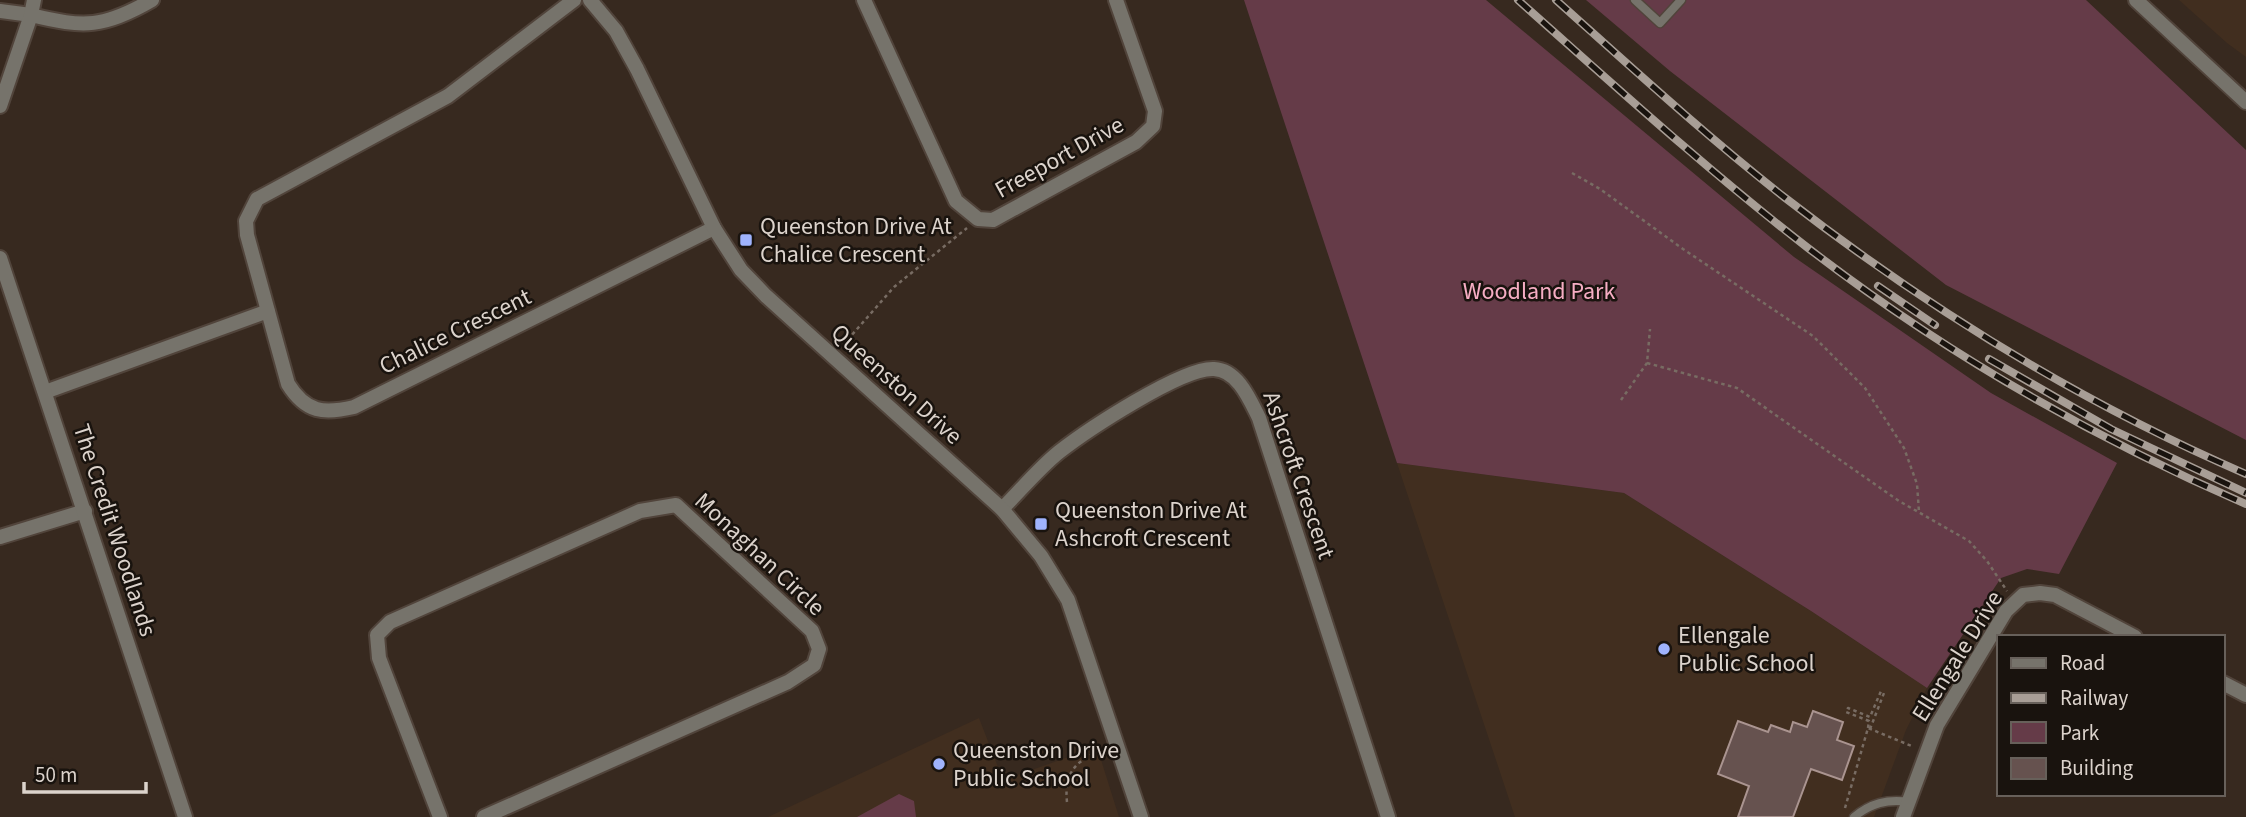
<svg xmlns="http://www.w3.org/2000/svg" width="2246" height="817" font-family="'Source Sans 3',sans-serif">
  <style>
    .built { fill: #412e1f }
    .green { fill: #653b48 }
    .building { fill: #66524f; stroke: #aa9490; stroke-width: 2 }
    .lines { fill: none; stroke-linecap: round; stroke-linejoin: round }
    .service-casing { stroke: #51443b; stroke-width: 11 }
    .minor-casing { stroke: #51443b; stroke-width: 18 }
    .tertiary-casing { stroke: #51443b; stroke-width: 18 }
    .path { stroke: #786c63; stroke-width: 2.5; stroke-dasharray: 3.5 3.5; stroke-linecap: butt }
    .service { stroke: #76736b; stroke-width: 8 }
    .minor { stroke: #76736b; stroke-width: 14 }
    .tertiary { stroke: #76736b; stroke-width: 14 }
    .rail-casing { stroke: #a89e96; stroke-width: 8 }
    .rail { stroke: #19130e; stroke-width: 5; stroke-dasharray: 16; stroke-linecap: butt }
    .poi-dot { fill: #9fb3fd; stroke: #19130e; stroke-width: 2.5 }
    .labels { text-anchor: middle; stroke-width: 5; stroke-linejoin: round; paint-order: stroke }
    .street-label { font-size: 24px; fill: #dcd3cc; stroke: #19130e }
    .poi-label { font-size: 24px; fill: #dcd3cc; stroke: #19130e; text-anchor: start }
    .park-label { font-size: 24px; fill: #f6adc3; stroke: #19130e }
  </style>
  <rect width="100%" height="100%" fill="#37291f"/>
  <path class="built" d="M2179,0h67v57l-19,-14z
    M1397,463l227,30 187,118 116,77 -21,42 -32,87h-359z
    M979,718l24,62 94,-33 22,70h-351z"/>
  <path class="green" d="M1244,0h242l308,257 197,136 126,70 -58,111 -32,-5 -26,9 -74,110 -116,-77 -187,-118 -227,-30z
    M1586,0h500l160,150v290l-300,-155 -276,-214z
    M899,794l15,7 2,16h-59z"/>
  <path class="building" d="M1813,711l30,11 -6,18 17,6 -12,34 -31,-11 -18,48h-55l11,-31 -31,-12 20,-53 30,11 3,-7 19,7 3,-10 14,5z"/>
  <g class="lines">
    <defs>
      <path id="service" d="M1635,0l25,23 21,-23
        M1854,817c17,-14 33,-18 55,-15"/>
      <path id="minor" d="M574,0l-126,96 -191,103 -11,22 1,14 41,149c18,29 36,30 66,23l360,-179
        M864,0l92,201 22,18 15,1 143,-78 17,-16 2,-15 -39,-111
        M0,11l31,4
        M45,392l223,-81
        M1002,509c19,-19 37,-41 57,-57 27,-21 123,-85 155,-83 24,1 36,31 45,49l129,399
        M0,537l85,-26
        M2223,683l23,12
        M440,817l-61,-159 -2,-23 13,-13 250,-111 36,-6 136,126 7,18 -5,16 -26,17 -304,135
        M1903,817l34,-92 69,-114 17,-16 17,-2 15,2 80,42"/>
      <path id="tertiary" d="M590,0l26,31 21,38 77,159 27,42 25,26 236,213 39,47 27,44 73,217
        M2136,0l110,102
        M31,15c53,13 73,13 121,-15
        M0,106l31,-91 3,-15
        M0,258l185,559"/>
    </defs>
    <use href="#service" class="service-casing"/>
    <use href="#minor" class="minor-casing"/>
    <use href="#tertiary" class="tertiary-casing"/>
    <path class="path" d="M1572,173l28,16 83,60 130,87 52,52 39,60 13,36 2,28
      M843,345l51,-58 73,-59
      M1647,363l90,25 162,113 70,40 18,20 20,30
      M1621,400l26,-37 3,-34
      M1868,728l1,-7 -23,-9 2,-4 22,9 11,-26
      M1870,729l14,-36
      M1067,802c-3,-29 8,-41 35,-52
      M1845,808l23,-80 46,19"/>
    <use href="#service" class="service"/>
    <use href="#minor" class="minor"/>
    <use href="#tertiary" class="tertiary"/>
    <defs>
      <path id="rail" d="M1518,0c95,84 189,170 290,248 134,103 283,189 438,256
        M1556,0c75,67 149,135 228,197 142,110 297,206 462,277
        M1878,286l57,39
        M1989,359l122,70 135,64"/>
    </defs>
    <use href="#rail" class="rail-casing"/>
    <use href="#rail" class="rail"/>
  </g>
  <g class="poi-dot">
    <rect x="739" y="233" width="14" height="14" rx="3.5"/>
    <rect x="1034" y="517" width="14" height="14" rx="3.5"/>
    <circle cx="1664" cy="649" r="7"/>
    <circle cx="939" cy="764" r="7"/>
  </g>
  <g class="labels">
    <g class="street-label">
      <text transform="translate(1059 157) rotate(-29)" y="8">Freeport Drive</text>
      <text transform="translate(455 331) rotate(-26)" y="8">Chalice Crescent</text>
      <text transform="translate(897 384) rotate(42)" y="8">Queenston Drive</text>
      <text transform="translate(1299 475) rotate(71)" y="8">Ashcroft Crescent</text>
      <text transform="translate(115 530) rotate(72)" y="8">The Credit Woodlands</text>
      <text transform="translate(760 554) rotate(43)" y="8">Monaghan Circle</text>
      <text transform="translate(1957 656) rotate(-58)" y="8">Ellengale Drive</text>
    </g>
    <g class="poi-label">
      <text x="760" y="234">Queenston Drive At<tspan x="760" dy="28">Chalice Crescent</tspan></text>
      <text x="1055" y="518">Queenston Drive At<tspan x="1055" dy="28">Ashcroft Crescent</tspan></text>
      <text x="1678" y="643">Ellengale<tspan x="1678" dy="28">Public School</tspan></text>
      <text x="953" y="758">Queenston Drive<tspan x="953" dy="28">Public School</tspan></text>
    </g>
    <g class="park-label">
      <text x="1539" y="299">Woodland Park</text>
    </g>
  </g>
  <rect x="1997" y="635" width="228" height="161" fill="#19130e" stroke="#67605a" stroke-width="2"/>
  <rect x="2011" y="658" width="35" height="10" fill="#76736b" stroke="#67605a" stroke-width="2"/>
  <text x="2060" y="670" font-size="21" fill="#dcd3cc">Road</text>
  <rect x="2011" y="693" width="35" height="10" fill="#a89e96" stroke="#67605a" stroke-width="2"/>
  <text x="2060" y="705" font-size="21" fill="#dcd3cc">Railway</text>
  <rect x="2011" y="722" width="35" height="21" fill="#653b48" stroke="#67605a" stroke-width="2"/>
  <text x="2060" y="740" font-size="21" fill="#dcd3cc">Park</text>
  <rect x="2011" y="758" width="35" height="21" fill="#66524f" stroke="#67605a" stroke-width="2"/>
  <text x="2060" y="775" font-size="21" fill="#dcd3cc">Building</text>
  <path d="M24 782v10h122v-10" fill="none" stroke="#dcd3cc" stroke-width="3.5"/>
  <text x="35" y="782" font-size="21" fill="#dcd3cc" stroke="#19130e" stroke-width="5" paint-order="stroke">50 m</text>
</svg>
